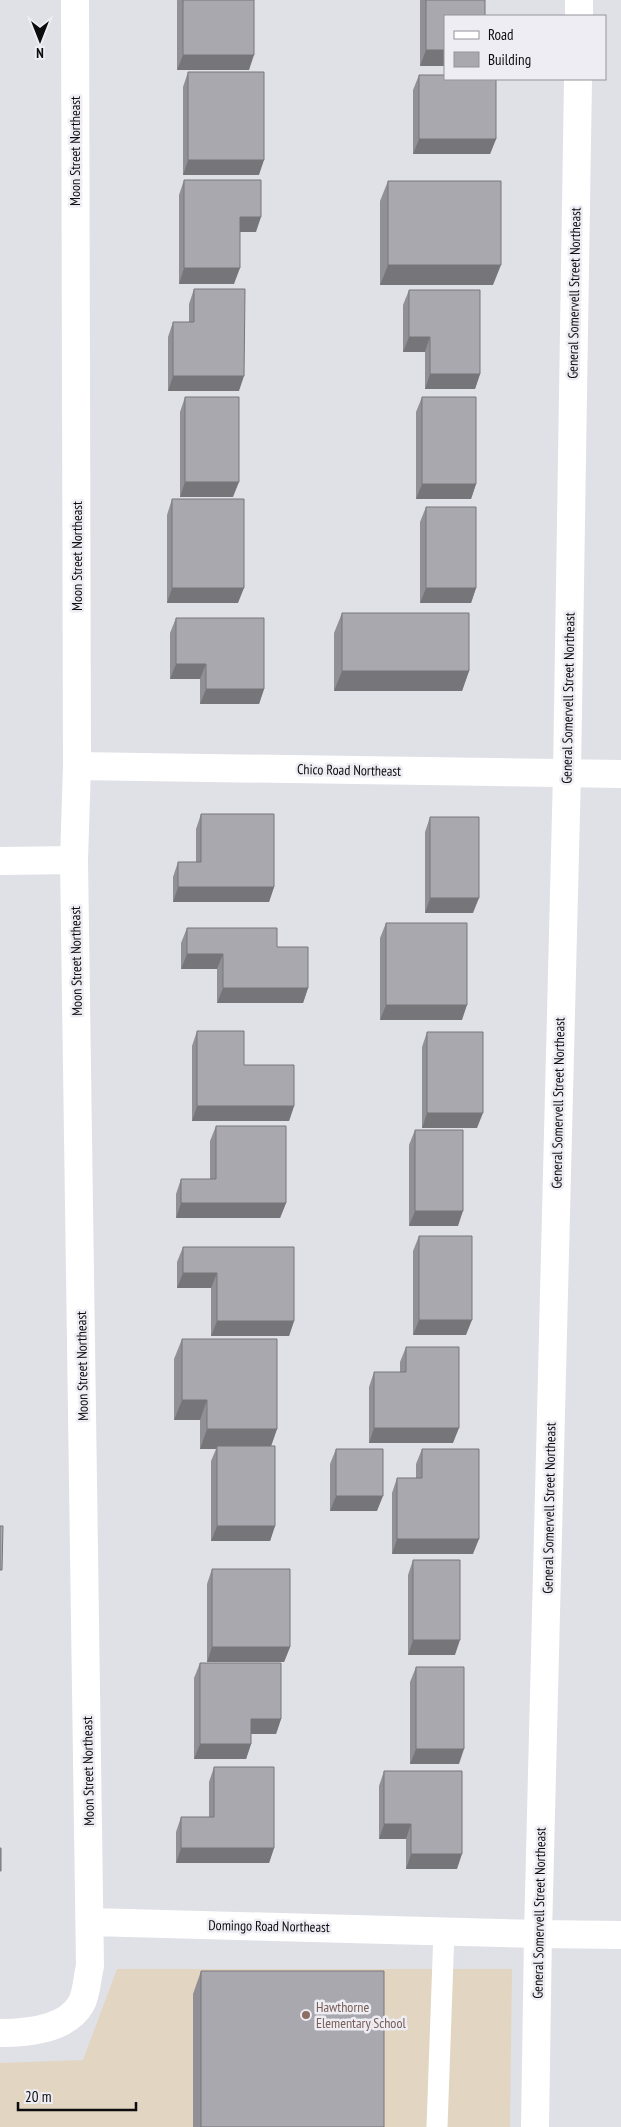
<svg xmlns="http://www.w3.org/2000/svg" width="621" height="2127" font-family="'PT Sans Narrow',sans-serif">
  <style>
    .education { fill: #e2d6c2 }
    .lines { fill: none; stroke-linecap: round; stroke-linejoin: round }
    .service { stroke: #fff; stroke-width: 21 }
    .minor { stroke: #fff; stroke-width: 28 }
    .tertiary { stroke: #fff; stroke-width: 28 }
    .wall { fill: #919096 }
    .shaded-wall { fill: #76767a }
    .building { fill: #a9a8ae; stroke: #76767a }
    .education-dot { fill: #8d6e63; stroke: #eeedf4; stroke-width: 2 }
    .labels { text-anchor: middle; stroke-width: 5; stroke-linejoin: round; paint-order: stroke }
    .street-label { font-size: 14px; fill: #0d0d0f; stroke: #eeedf4 }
    .education-label { font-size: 14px; fill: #785e54; stroke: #eeedf4; text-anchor: start }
  </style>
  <rect width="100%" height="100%" fill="#e0e0e7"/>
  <path class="education" d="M117,1969h395l-2,158h-510v-64l83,-3z"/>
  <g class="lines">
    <path class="service" d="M437,2127l7,-196"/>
    <path class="minor" d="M579,16v-16
      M578,79l-11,694 -29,1161 83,1"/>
    <path class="tertiary" d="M77,766l544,8
      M0,861l74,-1
      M91,1922l447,12 -3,193
      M0,2033c27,0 66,-3 81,-29 6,-10 6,-27 9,-38l-16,-1106 3,-94 -2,-766"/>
  </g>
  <path class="wall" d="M177,0h77l-5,70h-72z
    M420,0h65l-40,66h-25z
    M188,72l71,103h-76v-88z
    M419,75l77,64 -6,15h-77v-64z
    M184,180l72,52h-16l-6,52h-55v-89z
    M388,181l105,104h-113v-84z
    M194,289l45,102h-71v-54l5,-15h16v-18z
    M409,290l71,84 -5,15h-50v-37h-22v-47z
    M185,397l48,100h-53v-85z
    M422,397l54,87 -5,15h-55v-87z
    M172,499l66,104h-71v-88z
    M426,507l50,81 -5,15h-51v-81z
    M342,613l127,58 -7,20h-128v-58z
    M176,618l88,71 -5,15h-59v-25h-30v-46z
    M201,814l73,73 -5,15h-96v-25l5,-15h18v-33z
    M430,817l43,96h-48v-81z
    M386,923l76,97h-82v-82z
    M187,928l90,19 31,41 -5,15h-86v-34h-36v-26z
    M197,1031l47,34 50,41 -5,15h-97v-75z
    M427,1032l50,96h-55v-81z
    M216,1126l70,77 -6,15h-104v-24l5,-15h29v-38z
    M415,1130l43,96h-49v-81z
    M419,1236l47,99h-53v-84z
    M183,1247l111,74 -5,15h-78v-48h-34v-26z
    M182,1339l95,90 -6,17 4,80 -5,15h-59v-80l5,-12h-16v-29h-26v-61z
    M406,1347l47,96h-84v-56l5,-15h26v-10z
    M336,1449l41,62h-47v-47z
    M422,1449l51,105h-81v-61l5,-15h19v-14z
    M413,1560l42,95h-47v-80z
    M212,1569l78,78 -6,15h-77v-78z
    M200,1663l81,56 -5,15h-25v10l-5,15h-52v-81z
    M416,1667l43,97h-49v-82z
    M214,1767l60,81 -5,15h-93v-31l5,-15h28v-35z
    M384,1771l73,98h-51v-30h-27v-53z
    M201,1971l183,156h-191v-133z"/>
  <path class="shaded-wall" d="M426,50h19v16h-25z
    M183,55h71l-5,15h-72z
    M419,139h77l-6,15h-77z
    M188,160h76l-5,15h-76z
    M240,217h21l-5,15h-22z
    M388,265h113l-8,20h-113z
    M184,268h56l-6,16h-55z
    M409,337h21l-5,15h-22z
    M430,374h50l-5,15h-50z
    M173,376h71l-5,15h-71z
    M185,482h54l-6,15h-53z
    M422,484h54l-5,15h-55z
    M172,588h72l-6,15h-71z
    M426,588h50l-5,15h-51z
    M176,664h30l-6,15h-30z
    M342,671h127l-7,20h-128z
    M206,689h58l-5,15h-59z
    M178,887h96l-5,15h-96z
    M430,898h49l-6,15h-48z
    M187,954h36l-6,15h-36z
    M223,988h85l-5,15h-86z
    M386,1005h81l-5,15h-82z
    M197,1106h97l-5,15h-97z
    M427,1113h56l-6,15h-55z
    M181,1203h105l-6,15h-104z
    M415,1211h48l-5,15h-49z
    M183,1273h34l-6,15h-34z
    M419,1320h53l-6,15h-53z
    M217,1321h77l-5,15h-78z
    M182,1400h25l-7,20h-26z
    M374,1428h85l-6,15h-84z
    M207,1429h70l-7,20 -53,-3 -1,3h-16z
    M336,1496h47l-6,15h-47z
    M217,1526h58l-5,15h-59z
    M397,1539h82l-6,15h-81z
    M413,1640h47l-5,15h-47z
    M212,1647h78l-6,15h-77z
    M251,1719h30l-5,15h-30z
    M200,1744h51l-5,15h-52z
    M416,1749h48l-5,15h-49z
    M384,1824h27l-5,15h-27z
    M181,1848h93l-5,15h-93z
    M411,1854h51l-5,15h-51z"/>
  <path class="building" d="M183,0h71v55h-71z
    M426,0h59v16h-40v34h-19z
    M188,72h76v88h-76z
    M419,75h26v4h51v60h-77z
    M184,180h77v37h-21v51h-56z
    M388,181h113v84h-113z
    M194,289h51l-1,87h-71v-54h21z
    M409,290h71v84h-50v-37h-21z
    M185,397h54v85h-54z
    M422,397h54v87h-54z
    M172,499h72v89h-72z
    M426,507h50v81h-50z
    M342,613h127v58h-127z
    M176,618h88v71h-58v-25h-30z
    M201,814h73v73h-96v-25h23z
    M430,817h49v81h-49z
    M386,923h81v82h-81z
    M187,928h90v19h31v41h-85v-34h-36z
    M197,1031h47v34h50v41h-97z
    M427,1032h56v81h-56z
    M216,1126h70v77h-105v-24h35z
    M415,1130h48v81h-48z
    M419,1236h53v84h-53z
    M183,1247h111v74h-77v-48h-34z
    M182,1339h95v90h-70v-29h-25z
    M406,1347h53v81h-85v-56h32z
    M217,1446h58v80h-58z
    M336,1449h47v47h-47z
    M422,1449h57v90h-82v-61h25z
    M0,1526h3l-1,44h-2z
    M413,1560h47v80h-47z
    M212,1569h78v78h-78z
    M200,1663h81v56h-30v25h-51z
    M416,1667h48v82h-48z
    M214,1767h60v81h-93v-31h33z
    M384,1771h78v83h-51v-30h-27z
    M0,1848h1v23h-1z
    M201,1971h183v156h-183z"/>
  <circle class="education-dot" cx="306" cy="2015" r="5"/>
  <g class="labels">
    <g class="street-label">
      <text transform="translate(75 151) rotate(-90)" y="5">Moon Street Northeast</text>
      <text transform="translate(574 293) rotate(-89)" y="5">General Somervell Street Northeast</text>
      <text transform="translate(77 556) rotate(-90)" y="5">Moon Street Northeast</text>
      <text transform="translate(568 698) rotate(-89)" y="5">General Somervell Street Northeast</text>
      <text transform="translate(349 770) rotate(1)" y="5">Chico Road Northeast</text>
      <text transform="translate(76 961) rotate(-91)" y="5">Moon Street Northeast</text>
      <text transform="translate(558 1103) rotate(-89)" y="5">General Somervell Street Northeast</text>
      <text transform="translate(82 1366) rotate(-91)" y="5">Moon Street Northeast</text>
      <text transform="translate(549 1508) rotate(-89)" y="5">General Somervell Street Northeast</text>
      <text transform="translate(88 1771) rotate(-91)" y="5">Moon Street Northeast</text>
      <text transform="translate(539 1913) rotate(-89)" y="5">General Somervell Street Northeast</text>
      <text transform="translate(269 1926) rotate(1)" y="5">Domingo Road Northeast</text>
    </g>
    <g class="education-label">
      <text x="316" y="2012">Hawthorne<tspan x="316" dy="16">Elementary School</tspan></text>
    </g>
  </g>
  <rect x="444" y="15" width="162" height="65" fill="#eeedf4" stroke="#949398"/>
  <rect x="454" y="31" width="25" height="8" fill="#ffffff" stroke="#949398"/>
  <text x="488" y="40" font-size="15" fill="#0d0d0f">Road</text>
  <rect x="454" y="52" width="25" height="15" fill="#a9a8ae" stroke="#949398"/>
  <text x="488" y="65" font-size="15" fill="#0d0d0f">Building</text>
  <g transform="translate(40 40) rotate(180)" stroke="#eeedf4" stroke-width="4" paint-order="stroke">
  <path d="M0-4L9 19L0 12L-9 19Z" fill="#0d0d0f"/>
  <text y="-8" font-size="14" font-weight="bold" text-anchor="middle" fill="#0d0d0f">N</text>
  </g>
  <path d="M18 2102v8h118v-8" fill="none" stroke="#0d0d0f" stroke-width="2.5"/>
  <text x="25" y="2102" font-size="15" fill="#0d0d0f" stroke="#eeedf4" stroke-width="4" paint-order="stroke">20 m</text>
</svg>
